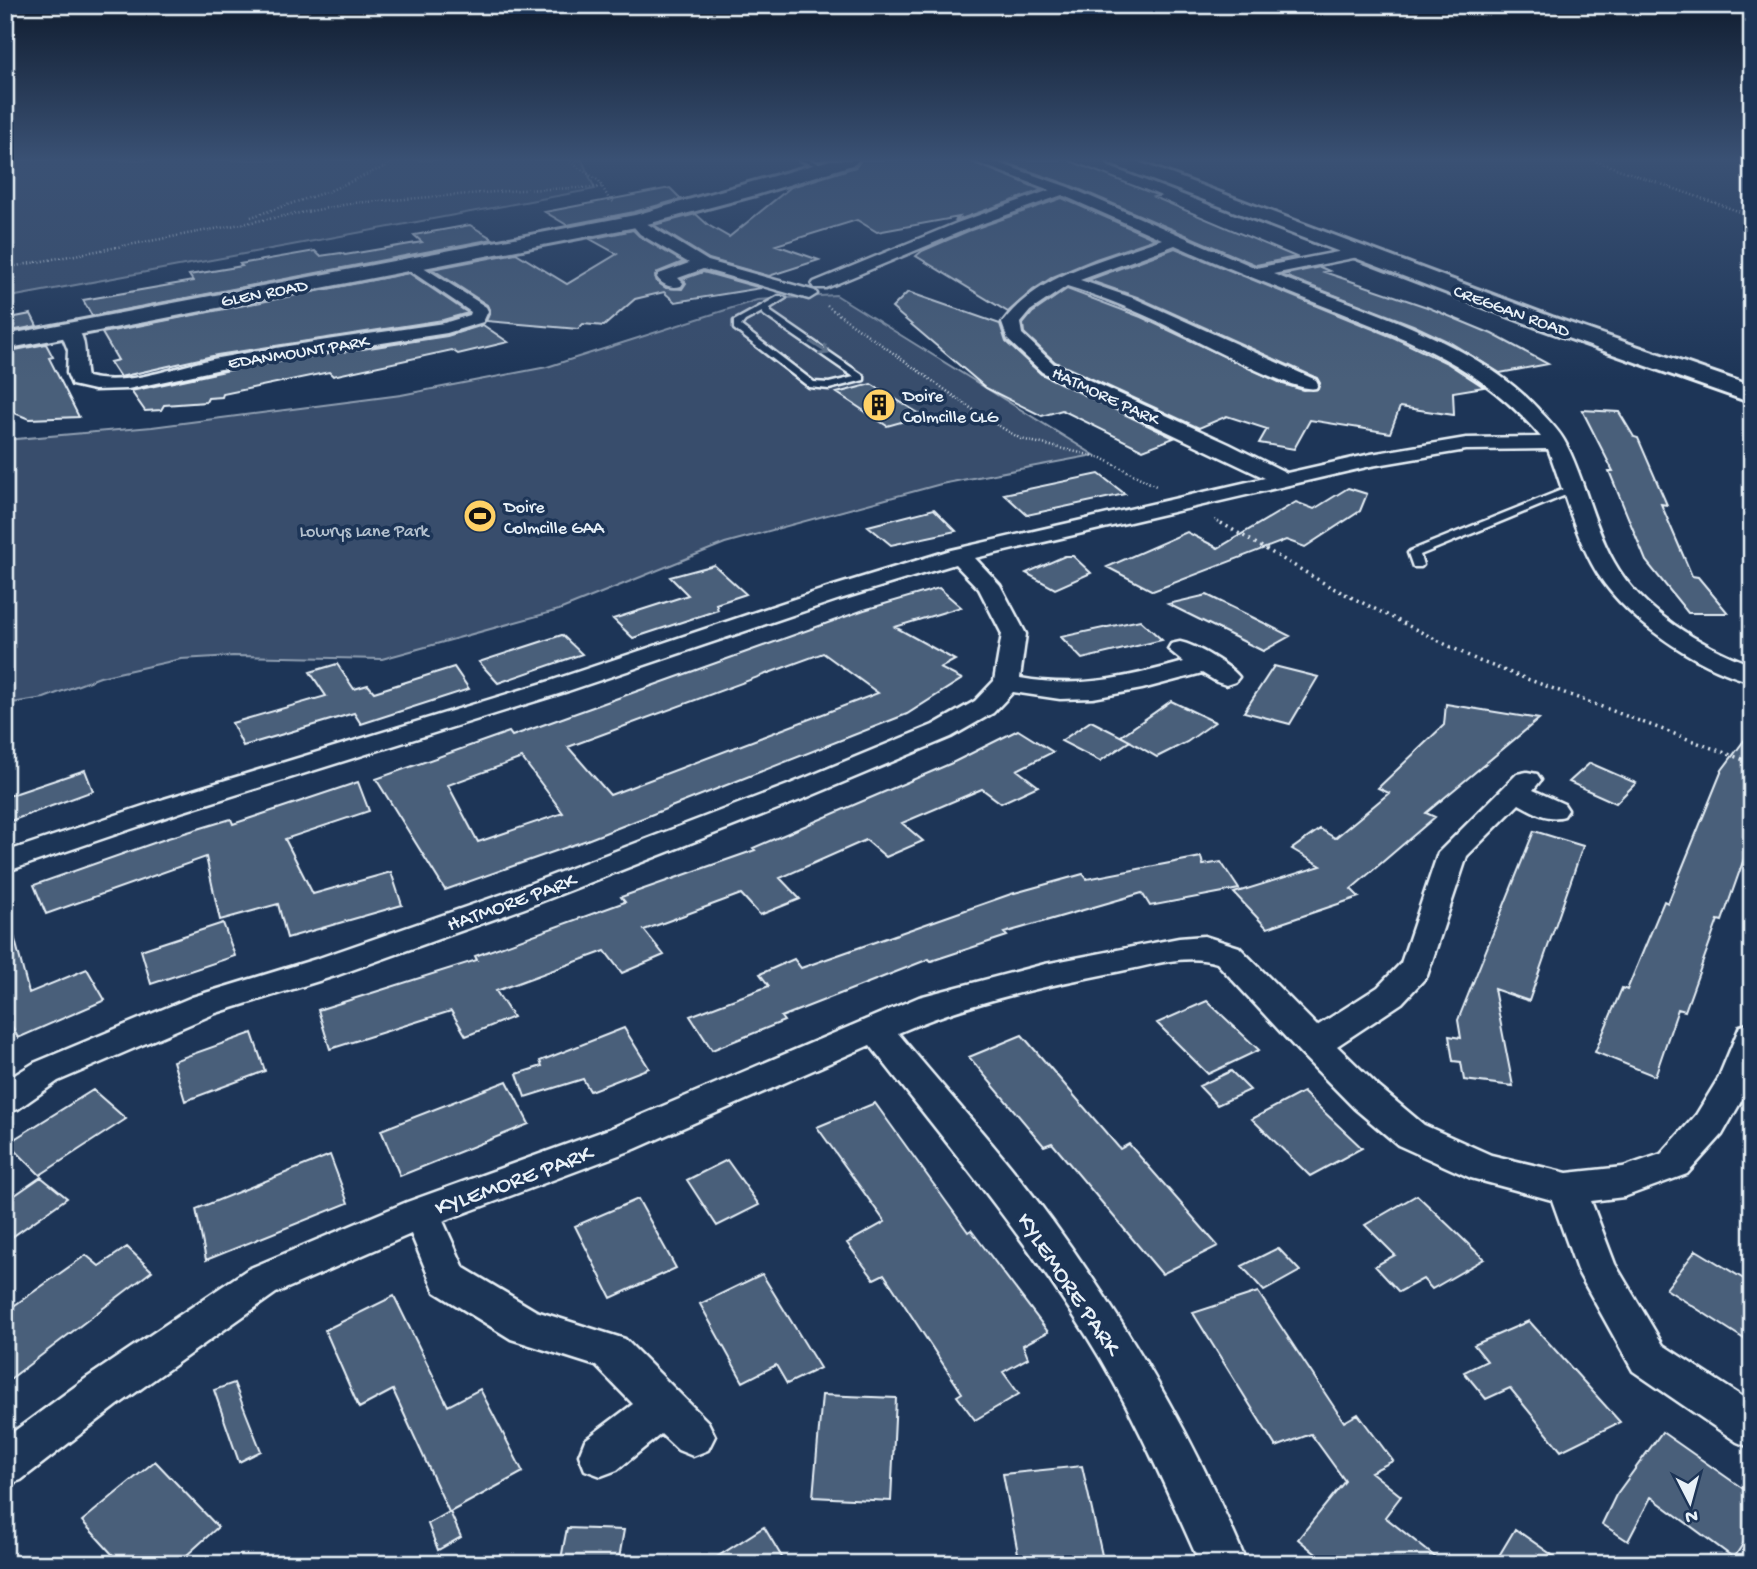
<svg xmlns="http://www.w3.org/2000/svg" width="1757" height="1569" font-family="'Gochi Hand',sans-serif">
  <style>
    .green { fill: #374d6c; stroke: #909fb2; stroke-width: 2 }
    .building { fill: #495e7a; stroke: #e8f1f8; stroke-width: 2; fill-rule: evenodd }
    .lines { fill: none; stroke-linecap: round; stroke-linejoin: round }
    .lane-casing { stroke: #e8f1f8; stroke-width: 5 }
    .street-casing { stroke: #e8f1f8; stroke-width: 5 }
    .secondary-casing { stroke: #e8f1f8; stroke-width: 6 }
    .path-far1 { stroke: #e8f1f8; stroke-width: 2.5; stroke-dasharray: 1 2.5; stroke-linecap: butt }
    .path { stroke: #e8f1f8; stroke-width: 3.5; stroke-dasharray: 2 4.5; stroke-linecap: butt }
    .lane { fill: #1d3557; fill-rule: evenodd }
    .street { fill: #1d3557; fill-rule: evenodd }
    .secondary { fill: #1d3557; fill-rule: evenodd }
    .oneway { stroke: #64778f }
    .labels { text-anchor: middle; stroke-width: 7; stroke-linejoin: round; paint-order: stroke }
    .far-street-label { font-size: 18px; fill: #e8f1f8; stroke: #1d3557 }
    .far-poi-label { font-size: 18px; fill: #e8f1f8; stroke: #1d3557; text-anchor: start }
    .far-park-label { font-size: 18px; fill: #b3c0ce; stroke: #1d3557 }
    .street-label { font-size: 21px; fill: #e8f1f8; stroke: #1d3557 }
    .near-street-label { font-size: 24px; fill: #e8f1f8; stroke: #1d3557 }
  </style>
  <rect width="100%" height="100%" fill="#1d3557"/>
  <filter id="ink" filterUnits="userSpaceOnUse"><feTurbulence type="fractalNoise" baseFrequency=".0143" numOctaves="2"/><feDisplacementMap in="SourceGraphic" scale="14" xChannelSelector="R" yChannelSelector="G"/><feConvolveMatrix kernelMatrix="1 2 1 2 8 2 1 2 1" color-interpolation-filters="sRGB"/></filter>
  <g filter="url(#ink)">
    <path class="green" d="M5,160h577l13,29 -590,109z
      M836,295l258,160 -153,29 -216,59 -166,67 -177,49 -149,-3 -52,3 -81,18 -56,21 -39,6v-264l147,-13 249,-32 146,-28 210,-67z"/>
    <path class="building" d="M861,160h107l74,30 -87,31 4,-4 -82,15 -20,-12 -81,25 43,15 -50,16 -60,-17 -55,-34 42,-11 12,11 21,12 62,-50 65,-20z
      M998,160h70l91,36 -5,1 142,60 -40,8 -187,-80z
      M670,188l11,11 -47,13 -67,13 -22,-13z
      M1062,198l93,41 -59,20 -43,18 -20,13 -25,22 -92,-56 6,-5 46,-20z
      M470,225l23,14 -401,77 -9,-16 110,-19 -4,-6 53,-9 -2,-2 75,-13 5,5 21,-3 4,2 77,-13 -8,-7z
      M633,230l6,6 44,26 -25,10 -3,4 2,6 9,6 16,1 4,-6 -3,-4 20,-7 58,16 -86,14 -11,-10 -29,7 -31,27 -21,-2 -5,5 -92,-8 4,-9 -3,-7 -55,-36 84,-16 51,31 50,-30 -27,-15z
      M1175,248l220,90 52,25 37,24 -31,5 1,23 -54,-8 -10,26 -80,-13 -16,29 -35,-6 8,-14 -40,-13 -28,12 -144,-66 -31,-29 -1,-9 9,-11 35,-24 74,28 142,67 20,6 15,-1 2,-6 -3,-5 -180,-81 -49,-17z
      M1320,267l9,4 -5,1 103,35 65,27 56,30 -48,9 -51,-31 -36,-17 -131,-50z
      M409,273l59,40 -25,7 -226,35 -97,22 -10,-15 8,-2 -16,-27z
      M908,292l92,32 6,18 35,32 133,64 -31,12 -81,-40 -20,6 -56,-28 -94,-80z
      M31,314l6,12 -32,6v-13z
      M483,325l25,17 -50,12 -6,-4 -119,26 -4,-4 -106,22 -1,3 -14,1 -2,4 -42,3 -3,5 -16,1 -14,-20 113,-24 203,-31z
      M46,344l7,13 -4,1 30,59 -50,2 -24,-10v-57z
      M871,384l52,32 -36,10 -50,-33z
      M1582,410l37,2 15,25 4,1 29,67 -6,-1 31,72 6,1 30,36h-40l-42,-52 -37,-90h4z
      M1099,474l26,20 -98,21 -23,-21z
      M1348,488l19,6 -7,17 -55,36 -19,-7 -133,51 -46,-24 80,-35 31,16 78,-46 18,7z
      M934,509l22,22 -65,14 -23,-19z
      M1065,556h8l18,17 -36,16 -29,-16z
      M714,565l32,29 -30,10 2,6 -85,28 -20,-19 75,-24 -18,-18z
      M939,588l22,19 -66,20 60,33 -15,8 22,11 -55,35 -320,126 -142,50 -69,-111 133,-47 3,4 352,-126zM823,653l55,40 -268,102 -42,-48zM522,758l41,55 -85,29 -30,-57z
      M1207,595l47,23 36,18 -27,15 -95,-47z
      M1140,620l22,20 -80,19 -21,-22z
      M562,635l20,19 -84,29 -19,-21z
      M337,664l17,25 14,-4 6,7 80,-25 15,22 -108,35 -7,-11 -111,33 -11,-23 94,-27 -16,-24z
      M1274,666l44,11 -28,47 -46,-12z
      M1171,701l44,21 -28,20 -30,15 -36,-21z
      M1446,704l93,15 -113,94 9,4 -84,72 8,8 -92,31 -33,-35 87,-27 -29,-17 28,-20 15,9 54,-45 -11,-5 66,-63z
      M1091,721l39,20 -30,20 -39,-20z
      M1018,730l35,22 -36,18 21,16 -37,17 -19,-14 -80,34 21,18 -37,16 -20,-17 -86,38 20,21 -40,16 -19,-21 -97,36 20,25 -42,18 -17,-22 -109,40 17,26 -47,19 -15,-25 -121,38 -12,-39 159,-50 -2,-4 150,-54 -4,-5 134,-47 -2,-2 199,-85z
      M1752,730v106l-30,85 -4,-1 -33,91 -7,-2 -23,67 -60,-24 27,-64 5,2 37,-89 4,2 54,-133z
      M1590,763l46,20 -20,20 -47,-21z
      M85,770l8,21 -88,32v-26z
      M358,782l11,29 -84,28 28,55 78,-22 11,33 -115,33 -9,-34 -58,16 -14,-63 -160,57 -12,-29 134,-47 63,-19 2,5z
      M1534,831l49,15 -54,155 -35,-12 19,97 -49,-6 -3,-18 -8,-1 -4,-25 12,2 -3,-18z
      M1201,857l2,8 18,-3 18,27 -89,17 -8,-13 -138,40 3,3 -76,25 -2,-2 -148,58 3,4 -72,29 -22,-34 79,-30 -9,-12 34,-15 7,9 210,-74 72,-20 4,5z
      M223,923l12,33 -84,28 -10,-34z
      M14,936l15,57 58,-24 18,31 -87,38 -13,-26v-75z
      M1207,1001l52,49 -51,24 -51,-51z
      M624,1028l25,40 -59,23 -7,-12 -58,18 -8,-23 25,-8 -2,-5z
      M252,1033l13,38 -80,30 -12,-40z
      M1022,1035l98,114 9,-5 89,102 -56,28 -110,-131 -8,3 -75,-89z
      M1231,1071l19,19 -33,15 -18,-19z
      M507,1081l22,43 -129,52 -19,-46z
      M93,1090l33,29 -86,56 -32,-32z
      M1303,1092l59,56 -52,28 -58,-57z
      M875,1103l93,129 3,-2 77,102 -25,13 5,13 -25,14 16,22 -44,26 -18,-24 5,-3 -78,-119 -10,5 -27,-36 38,-21 -68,-95z
      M330,1155l18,48 -142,57 -10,-51z
      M727,1160l32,45 -42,21 -30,-46z
      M41,1177l26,21 -62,44v-40z
      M1417,1195l67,64 -52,30 -9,-10 -24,13 -24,-26 20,-11 -30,-30z
      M638,1199l38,69 -65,30 -36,-72z
      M127,1247l25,24 -147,112v-71l81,-57 13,11z
      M1278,1248l22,23 -36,20 -22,-25z
      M1696,1250l56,34v60l-86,-55z
      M762,1274l58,94 -33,16 -11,-19 -33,17 -43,-78z
      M1258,1292l86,130 14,-8 35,47 -22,11 30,24 -16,21 59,47h-116l-30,-25 47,-58 -34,-47 -35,13 -83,-134z
      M394,1296l54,110 32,-17 43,83 -73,40 11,25 -23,13 -10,-26 21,-12 -56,-122 -34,18 -34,-78z
      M1529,1321l37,41 54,60 -59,29 -51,-63 -24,11 -22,-27 23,-11 -13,-16z
      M234,1383l27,68 -22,11 -25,-72z
      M822,1395l74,3 -5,103 -78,-4z
      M1662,1432l90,63v35l-18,28 -83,-61 -23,44 -26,-17 14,-29z
      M155,1461l63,66 -41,37h-56l-39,-43z
      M1082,1466l22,98h-84l-17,-90z
      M764,1527l22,37h-80z
      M567,1528l57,2 -6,34h-58z
      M1515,1529l50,35h-71z"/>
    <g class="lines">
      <defs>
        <path id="lane" d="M799,160h10l21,7 -3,2z
          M779,296l7,2 -16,10 1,4 93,64v4l-35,9 -20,-2 -75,-58v-8zM762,312l2,3 90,62 -25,6 -15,-1 -73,-56 4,-5z
          M1574,485l4,1v4l-158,65 3,10 -2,2h-8l-5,-14 2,-2z"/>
        <path id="street" d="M970,160h20l78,27 188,81 102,-20 5,2 3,3 -3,3 -90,18c83,33 201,66 263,133 10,11 24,24 30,37 19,37 27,81 48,118 27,49 87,84 138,103v17c-57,-15 -132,-65 -160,-118 -18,-33 -30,-79 -44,-115l-82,1 -95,16 -396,92 25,27 26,49 -6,44c60,11 106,0 164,-16l-16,-13 3,-5 9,-2c15,3 50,23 59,35l-4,5 -9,3 -9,-3 -15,-9 -60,16 -49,9 -33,1 -47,-7 -20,21 -42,24 -143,60 -283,111 -187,67 -122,38 -158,68 -40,28 -13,3v-31l29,-18 158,-66 124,-38 187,-65 285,-109 145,-60 42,-24 19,-20 8,-47 -23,-45 -24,-25 -115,35 -272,92 -384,120 -179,61v-20l159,-53 386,-118 274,-92 127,-39 314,-72 -223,-106 -34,-32 -6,-17c37,-50 105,-64 160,-84l-100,-44 -95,34 -141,59h-12l-2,-3 2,-3 143,-59 93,-33zM1175,245c54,24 109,45 164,67 80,32 144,56 202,125l-75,1 -95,16 -84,19 -58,-29 -175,-80 -32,-30 -2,-11 10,-12 37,-25c30,9 58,20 86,33 28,13 139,75 163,69l2,-4 -2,-4 -180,-81 -56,-19z
          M636,217l72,44 107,30 2,3 -8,5 -106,-30 -25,9 5,5 -2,3c-9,3 -19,-1 -24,-9l2,-3 30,-11 -49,-29 -11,-13z
          M409,258l77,49 2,4 -5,11 -36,11 -203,31 -116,25 -34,1 -22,-5 -5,-12 1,-23 -8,-20 9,-5c21,5 14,37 18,52 43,10 88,-11 131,-19 75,-14 151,-24 226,-35l26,-8 1,-3 -68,-46 -2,-3 2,-3z
          M1527,772l10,2 4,6 -8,10 31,14 4,6 -4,6c-17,5 -30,-4 -45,-12l-52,52 -40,120 -25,27 -65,43 43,42 44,37 67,30 76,18 56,-6 38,-13 35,-39 22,-36 22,-53 12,-3v59l-30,53 -35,39 -63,23 -33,4 24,63 48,81 89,58v45l-15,-6 -104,-71 -56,-101 -25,-70 -81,-22 -73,-33 -44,-37 -53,-54 -84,-91c-30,-10 -65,2 -96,8 -76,15 -152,31 -223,62 52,63 108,124 155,189 78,107 144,220 194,342h-47c-35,-78 -68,-156 -114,-229 -64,-102 -142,-195 -216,-290l-235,104 -192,72 21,47 72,43 89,28 83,83 7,14 -7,14 -15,6 -15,-6 -17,-16 -44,36 -16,6 -16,-6 -6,-15 6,-15 48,-36 -37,-38 -85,-27 -76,-47 -24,-58 -135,59 -158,112 -97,75 -16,6v-48l83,-61 160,-108 159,-67 202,-73 310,-132 126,-33 134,-26 25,-2 35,11 78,79 61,-39 23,-24 37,-110 79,-79z"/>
        <path id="secondary" d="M830,160h28l-3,4 -99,31 -120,32 -631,122v-14l630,-120z
          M1107,160h26l419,157 200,69v17l-216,-76 -426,-163z"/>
      </defs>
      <use href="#lane" class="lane-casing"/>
      <use href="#street" class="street-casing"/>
      <use href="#secondary" class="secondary-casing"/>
      <path class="path-far1" d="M567,160l32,21 10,18 5,3
        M1593,160l159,56
        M251,217l78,-26 71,-31
        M5,268l349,-65 167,-13 81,-3
        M827,306l155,110 39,23 81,19 54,28
        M1215,520l9,5"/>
      <path class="path" d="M1221,523l108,63 150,75 273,102"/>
      <use href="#lane" class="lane"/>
      <use href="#street" class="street"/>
      <use href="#secondary" class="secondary"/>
    </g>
    <defs><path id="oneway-shaft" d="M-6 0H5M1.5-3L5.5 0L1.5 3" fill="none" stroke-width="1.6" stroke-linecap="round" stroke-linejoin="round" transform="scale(1.75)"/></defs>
    <use class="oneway" href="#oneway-shaft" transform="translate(820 348) rotate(33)"/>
  </g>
  <linearGradient id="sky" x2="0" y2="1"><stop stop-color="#101d30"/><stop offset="0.42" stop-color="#3a5174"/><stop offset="1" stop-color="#3a5174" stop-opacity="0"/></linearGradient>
  <rect width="1757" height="380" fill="url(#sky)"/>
  <defs>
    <symbol id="building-disc" viewBox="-11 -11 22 22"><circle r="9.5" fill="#ffd166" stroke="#1d3557"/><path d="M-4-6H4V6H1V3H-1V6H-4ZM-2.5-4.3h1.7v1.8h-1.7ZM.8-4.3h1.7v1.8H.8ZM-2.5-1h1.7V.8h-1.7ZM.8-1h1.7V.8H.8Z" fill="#111"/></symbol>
    <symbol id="stadium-disc" viewBox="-11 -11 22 22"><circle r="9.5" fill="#ffd166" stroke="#1d3557"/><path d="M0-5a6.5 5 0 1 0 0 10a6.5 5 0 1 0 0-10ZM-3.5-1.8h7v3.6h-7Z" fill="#111"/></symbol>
  </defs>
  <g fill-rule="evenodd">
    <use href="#building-disc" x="860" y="386" width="38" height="38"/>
    <use href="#stadium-disc" x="461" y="497" width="38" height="38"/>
  </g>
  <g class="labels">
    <g class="far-street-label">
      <text transform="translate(264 292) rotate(-11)" y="6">GLEN ROAD</text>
      <text transform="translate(1512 310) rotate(20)" y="6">CREGGAN ROAD</text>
      <text transform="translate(298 351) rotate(-9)" y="6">EDANMOUNT PARK</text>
      <text transform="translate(1106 395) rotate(25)" y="6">HATMORE PARK</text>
    </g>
    <g class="far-poi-label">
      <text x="903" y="401">Doire<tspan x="903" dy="21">Colmcille CLG</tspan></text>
      <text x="504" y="512">Doire<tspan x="504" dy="21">Colmcille GAA</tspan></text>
    </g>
    <g class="far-park-label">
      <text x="364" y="536">Lowrys Lane Park</text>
    </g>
    <g class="street-label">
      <text transform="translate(511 901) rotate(-20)" y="7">HATMORE PARK</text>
    </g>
    <g class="near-street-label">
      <text transform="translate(513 1179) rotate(-20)" y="8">KYLEMORE PARK</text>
      <text transform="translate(1070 1283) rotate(56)" y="8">KYLEMORE PARK</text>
    </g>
  </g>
  <rect width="1757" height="1569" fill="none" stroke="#1d3557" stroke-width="28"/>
  <rect x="14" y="14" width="1729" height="1541" fill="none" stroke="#e8f1f8" stroke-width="2.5" filter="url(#ink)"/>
  <g transform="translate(1690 1502) rotate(174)" stroke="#1d3557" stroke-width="5" paint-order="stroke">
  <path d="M0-5L12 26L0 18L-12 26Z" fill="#e8f1f8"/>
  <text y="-10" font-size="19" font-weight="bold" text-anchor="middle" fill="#e8f1f8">N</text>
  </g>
</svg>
